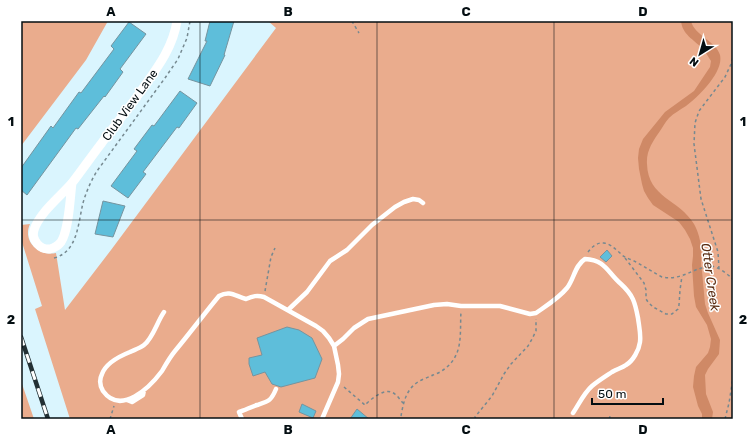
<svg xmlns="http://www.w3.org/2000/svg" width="754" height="440" font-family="Rubik,sans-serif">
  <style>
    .green { fill: #eaac8d }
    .water { fill: #cf8966 }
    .building { fill: #5ebeda; stroke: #75949f }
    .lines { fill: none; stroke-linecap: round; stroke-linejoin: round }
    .path { stroke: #768990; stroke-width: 1.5; stroke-dasharray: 3 3; stroke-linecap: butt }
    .lane { stroke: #fff; stroke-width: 4.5 }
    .street { stroke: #fff; stroke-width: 9 }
    .rail-casing { stroke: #233034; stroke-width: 4.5 }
    .rail { stroke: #fff; stroke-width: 3; stroke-dasharray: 9; stroke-linecap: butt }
    .grid { fill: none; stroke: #040e12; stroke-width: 1; stroke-opacity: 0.55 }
    .labels { text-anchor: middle; stroke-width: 3; stroke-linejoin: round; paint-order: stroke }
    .street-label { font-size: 12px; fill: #040e12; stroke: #fff }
    .water-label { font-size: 13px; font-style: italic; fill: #592b11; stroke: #fff }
    .neatline { fill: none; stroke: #040e12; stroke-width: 1.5 }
    .grid-label { font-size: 13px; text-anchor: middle; font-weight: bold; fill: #040e12 }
  </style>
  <rect width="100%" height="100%" fill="#daf5fe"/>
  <path class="green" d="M21,21h87l-22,39 -65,86z
    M268,21h465v398h-663l-35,-110 7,-3 -21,-67v-14l9,-1c-8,17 9,33 26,29l9,57 46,-60 165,-222z
    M21,381l13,38h-13z"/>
  <path class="water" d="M681,21h10c3,14 26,21 29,34 4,17 -22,42 -34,51 -6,4 -12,7 -17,12 -4,4 -6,9 -9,13 -7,10 -14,20 -13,33 1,34 32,35 47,60 4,7 7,17 7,26 1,7 -1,14 1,21l3,33 3,9 12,27 -1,14 -11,15 -3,6 1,19 7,18 -1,7h-10v-5l-4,-8 -5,-19 1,-11 2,-9 12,-14 2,-6 1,-8 -4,-14 -11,-18 -2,-11 -2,-31 1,-9v-8l-3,-9 -5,-9 -6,-8 -26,-17 -5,-7 -4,-7 -2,-7 -3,-15 -1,-11 1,-9 4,-10 22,-27 29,-21 16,-24 1,-6c-3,-4 -5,-9 -9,-13 -8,-8 -20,-14 -21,-27z"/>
  <path class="building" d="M210,21h24l-10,34h1l-15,31 -22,-7 19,-38h-2z
    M129,22l17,12 -26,35 3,3 -18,25 -1,-1 -26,33 -2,-1 -49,67 -6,-5v-22l30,-42 2,2 26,-36 2,1 33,-44 -3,-3z
    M180,91l17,12 -18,25 -2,-1 -34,45 3,2 -18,24 -17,-12 26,-35 -3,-2 18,-24 2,1z
    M103,201l22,5 -12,31 -18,-3z
    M607,250l5,6 -6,6 -6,-5z
    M287,327l12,3 13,8 10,21 -7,19 -34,9 -9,-3 -7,-12 -12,4 -4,-12v-6l13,-3 -5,-17z
    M302,404l14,7 -3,7 -14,-6z
    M357,409l12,10h-19z"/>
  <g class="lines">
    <path class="path" d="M352,21l1,2 6,10
      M732,21l1,8
      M588,252c4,-5 9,-10 16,-9 7,1 11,6 16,10 4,5 11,6 16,9 9,5 17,10 26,15 13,3 24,-3 36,-8 4,-1 9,-3 13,-3 8,1 16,8 22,13
      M54,258c24,-6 24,-35 29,-55 3,-11 8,-22 14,-32l68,-93 13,-19 9,-21 3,-17
      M625,258l19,25 2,7v9l2,3 5,5 13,7h6l6,-5 1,-4 1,-15 2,-14
      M719,269l-1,-17 -17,-53 -7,-55 1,-21 4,-12 26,-34 7,-15 1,-6
      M265,291l6,-34 4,-9
      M344,387l21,18c5,-5 18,-16 26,-13 5,1 9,8 12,11
      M401,416c2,-11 4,-23 13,-31 5,-5 13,-7 19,-10 10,-3 19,-11 23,-20 6,-12 4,-30 5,-43
      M110,419l4,-13
      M476,419l-1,-2 17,-21 12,-22 7,-10 17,-18 4,-7 4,-8v-12
      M609,419l2,-5
      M725,419l4,-16 4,-25"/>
    <path class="lane" d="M288,310l19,-18 23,-31 17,-11 25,-25 23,-18 9,-5 9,-3 6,1 4,3
      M164,312c-7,10 -11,26 -20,33 -4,3 -10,5 -14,7 -10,4 -24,11 -28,22 -3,6 -2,12 1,17 18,25 47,-4 59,-20 4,-7 8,-14 13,-20 15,-18 29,-37 44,-55 11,-6 16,0 27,3 7,-3 11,-4 18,-2l52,29 7,5 6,7 5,8 4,19 1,9 -1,8 -16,37
      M334,346l9,-7 11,-11 14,-9 66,-14 13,-1 14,2h39l30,8 6,-1c10,-7 23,-15 31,-25 7,-9 8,-23 18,-29 21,1 22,13 36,25 12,11 14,18 17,34 1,8 3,16 2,24 -1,8 -7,19 -14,23 -4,3 -9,4 -14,7 -6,4 -14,9 -20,14 -8,7 -13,18 -19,27
      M127,400l5,2 11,-7 1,-5
      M242,419l-3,-7c6,-2 12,-5 18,-7 12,-4 14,-4 19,-16"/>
    <path class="street" d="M72,183c-2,15 -3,47 -11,59 -3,4 -7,6 -11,7 -10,1 -19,-9 -16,-19 5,-17 27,-34 38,-47 10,-13 19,-26 29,-39 14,-19 29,-37 42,-56 15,-21 30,-41 34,-67"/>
    <defs>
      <path id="rail" d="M21,337l27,82"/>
    </defs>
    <use href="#rail" class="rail-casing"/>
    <use href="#rail" class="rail"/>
  </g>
  <path class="grid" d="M200,21v398M377,21v398M554,21v398M21,220h712"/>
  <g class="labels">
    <g class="street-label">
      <text transform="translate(130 105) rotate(-54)" y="4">Club View Lane</text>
    </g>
    <g class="water-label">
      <text transform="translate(711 277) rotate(82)" y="5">Otter Creek</text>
    </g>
  </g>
  <rect width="754" height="440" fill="none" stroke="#ffffff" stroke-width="44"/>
  <g transform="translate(700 54) rotate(217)" stroke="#ffffff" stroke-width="3" paint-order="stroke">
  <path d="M0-3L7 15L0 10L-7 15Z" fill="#040e12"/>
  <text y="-6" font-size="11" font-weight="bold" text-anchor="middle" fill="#040e12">N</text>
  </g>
  <path d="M592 398v6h71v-6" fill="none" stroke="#040e12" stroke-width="2"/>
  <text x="598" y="398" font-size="12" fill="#040e12" stroke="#ffffff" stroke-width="3" paint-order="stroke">50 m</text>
  <rect x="22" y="22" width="710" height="396" class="neatline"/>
  <g class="grid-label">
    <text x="111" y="16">A</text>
    <text x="288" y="16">B</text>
    <text x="466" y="16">C</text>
    <text x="643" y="16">D</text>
    <text x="11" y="126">1</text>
    <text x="743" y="126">1</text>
    <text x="11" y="324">2</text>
    <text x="743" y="324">2</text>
    <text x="111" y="434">A</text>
    <text x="288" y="434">B</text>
    <text x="466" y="434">C</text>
    <text x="643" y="434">D</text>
  </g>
</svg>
